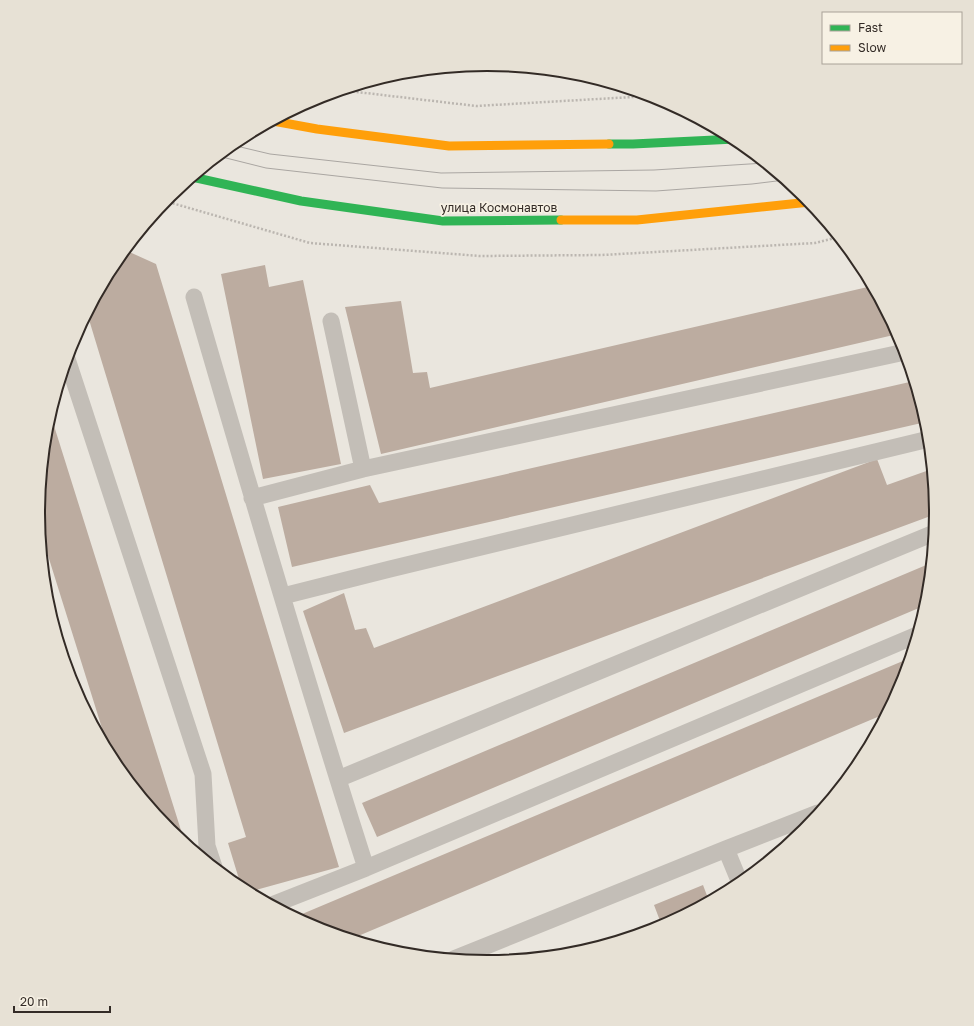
<svg xmlns="http://www.w3.org/2000/svg" width="974" height="1026" font-family="'Golos Text',sans-serif">
  <style>
    .building { fill: #bcaca0 }
    .lines { fill: none; stroke-linecap: round; stroke-linejoin: round }
    .path { stroke: #bbb6b0; stroke-width: 2.5; stroke-dasharray: 2 2; stroke-linecap: butt }
    .lane { stroke: #c3beb7; stroke-width: 17 }
    .fast { stroke: #30b455; stroke-width: 9 }
    .slow { stroke: #ff9f0a; stroke-width: 9 }
    .tram { stroke: #aaa6a2; stroke-width: 1 }
    .labels { text-anchor: middle; stroke-width: 3.5; stroke-linejoin: round; paint-order: stroke }
    .street-label { font-size: 12px; fill: #332b26; stroke: #f7f1e4 }
    .rim { fill: none; stroke: #332b26; stroke-width: 2 }
  </style>
  <rect width="100%" height="100%" fill="#eae6de"/>
  <path class="building" d="M125,250l31,14 183,603 -90,25 -7,-3 -14,-46 18,-6 -159,-524 27,-50z
    M265,265l4,22 34,-7 38,184 -78,15 -42,-205z
    M872,286l26,48 -517,120 -36,-147 56,-6 12,72 14,-1 3,16z
    M914,381l12,41 -634,145 -14,-60 92,-22 9,18z
    M50,413l135,430 -16,-13 -55,-68 -3,-5 -71,-227 -2,-17 9,-88z
    M877,459l10,26 45,-16 4,45 -592,219 -41,-122 41,-18 11,37 11,-2 8,20z
    M931,563l-4,38 -1,4 -549,232 -15,-34z
    M910,658l-8,27 -15,28 -536,226 -36,-11 -20,-11z
    M703,885l6,16 -47,25 -8,-21z"/>
  <g class="lines">
    <path class="path" d="M345,89l12,3 119,14 174,-10
      M165,201l145,42 170,13 122,-1 213,-12 24,-6"/>
    <path class="lane" d="M194,297c55,190 111,381 172,571
      M331,321l32,148
      M67,359l136,415 4,72 7,21
      M252,498l111,-29 542,-117
      M283,596l107,-27 539,-130
      M338,779l596,-246
      M726,849l14,34
      M272,905l94,-37 551,-233
      M454,959l272,-110 92,-36"/>
    <path class="fast" d="M609,144h24l102,-5
      M192,177l109,24 142,20 118,-1"/>
    <path class="slow" d="M273,121l44,8 132,17 160,-2
      M561,220h76l173,-18"/>
    <path class="tram" d="M232,145l38,9 171,19 213,-3 111,-7
      M218,156l48,12 176,20 214,3 96,-7 33,-4"/>
  </g>
  <g class="labels">
    <g class="street-label">
      <text x="499" y="212">улица Космонавтов</text>
    </g>
  </g>
  <path d="M0 0H974V1026H0ZM45 513a442 442 0 1 1 884 0a442 442 0 1 1-884 0Z" fill="#e7e1d5" fill-rule="evenodd"/>
  <path class="rim" d="M45 513a442 442 0 1 1 884 0a442 442 0 1 1-884 0Z"/>
  <rect x="822" y="12" width="140" height="52" fill="#f7f1e4" stroke="#a9a298"/>
  <rect x="830" y="25" width="20" height="6" fill="#30b455" stroke="#a9a298"/>
  <text x="858" y="32" font-size="12" fill="#332b26">Fast</text>
  <rect x="830" y="45" width="20" height="6" fill="#ff9f0a" stroke="#a9a298"/>
  <text x="858" y="52" font-size="12" fill="#332b26">Slow</text>
  <path d="M14 1006v6h96v-6" fill="none" stroke="#332b26" stroke-width="2"/>
  <text x="20" y="1006" font-size="12" fill="#332b26" stroke="#f7f1e4" stroke-width="3" paint-order="stroke">20 m</text>
</svg>
